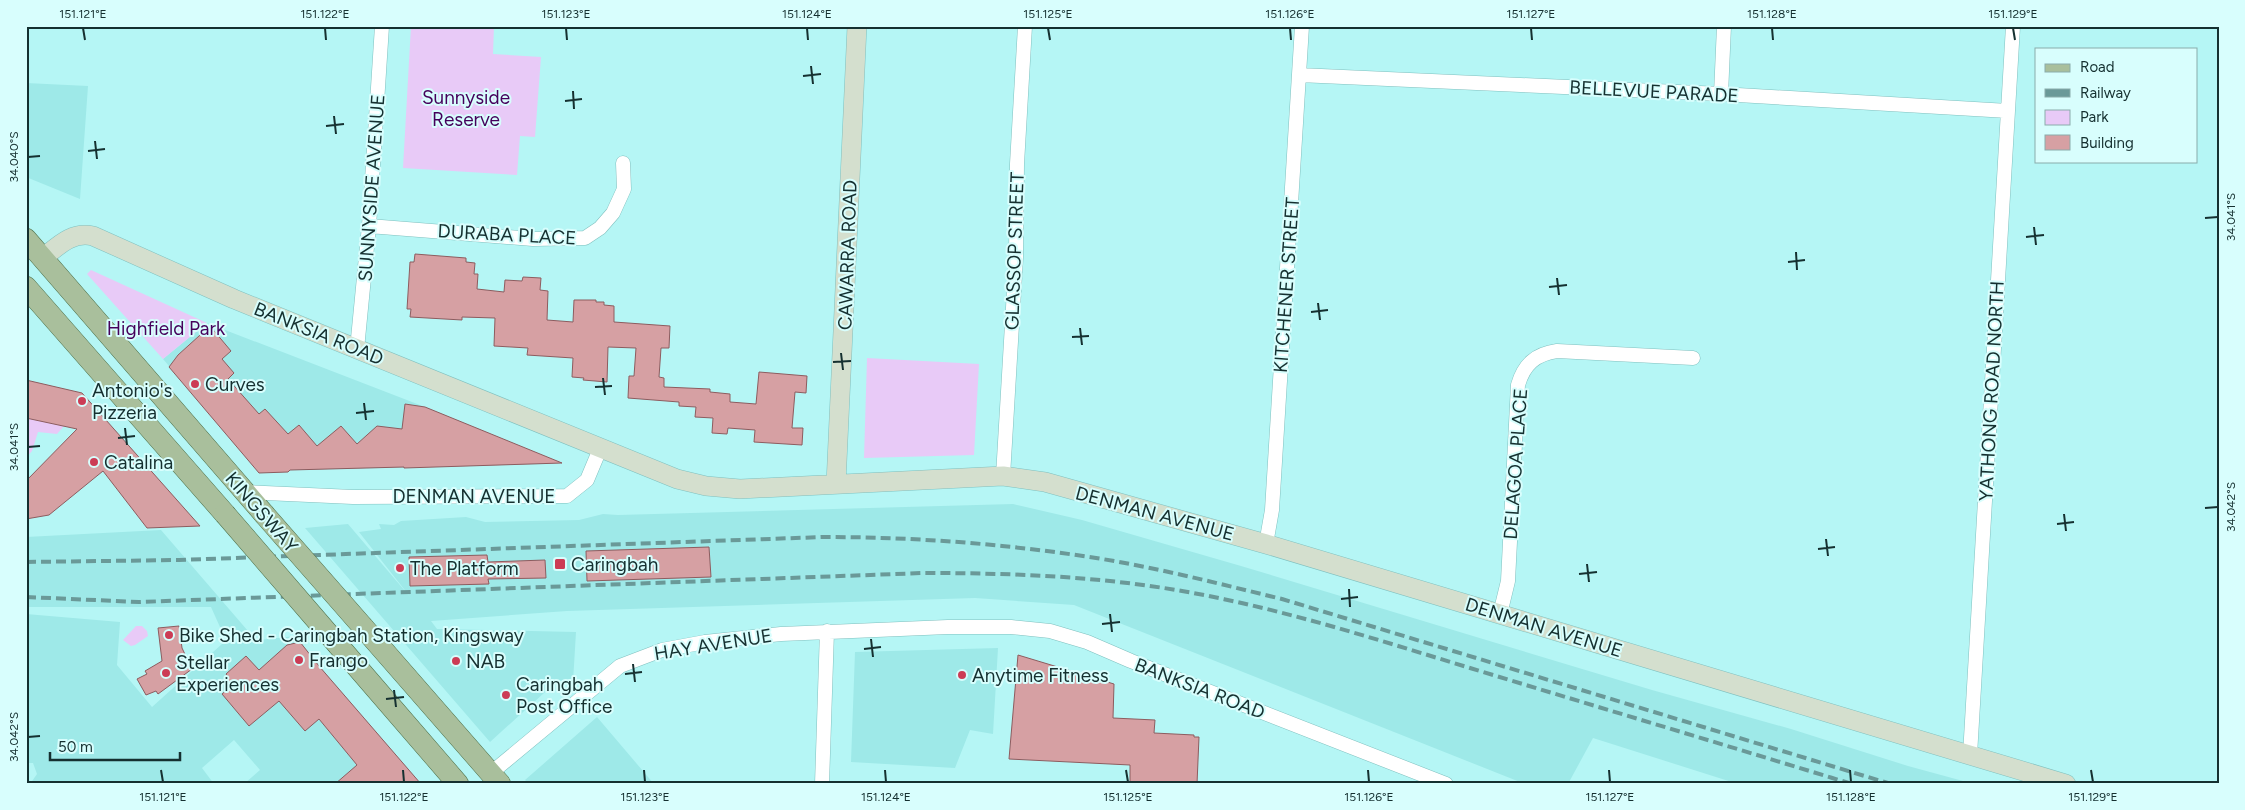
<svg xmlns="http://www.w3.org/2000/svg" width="2245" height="810" font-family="Figtree,sans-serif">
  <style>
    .built { fill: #9ee9e8 }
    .green { fill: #e8caf7 }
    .building { fill: #d6a0a3; stroke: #8d5c5f }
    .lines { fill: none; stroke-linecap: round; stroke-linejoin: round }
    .street-casing { stroke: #80c0bf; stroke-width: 15 }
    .secondary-casing { stroke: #80c0bf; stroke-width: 20 }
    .primary-casing { stroke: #50724b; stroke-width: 22 }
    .street { stroke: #fff; stroke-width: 14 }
    .secondary { stroke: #d4dfce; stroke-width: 19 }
    .primary { stroke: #a9bf9c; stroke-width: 21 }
    .rail { stroke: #6a9998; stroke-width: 4; stroke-dasharray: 10 5; stroke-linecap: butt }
    .primary-bridge-casing { stroke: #50724b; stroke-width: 22; stroke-linecap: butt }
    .primary-bridge { stroke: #a9bf9c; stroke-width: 21 }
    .ticks { fill: none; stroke: #153030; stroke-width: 2 }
    .poi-dot { fill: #cc3c55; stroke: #d8fefd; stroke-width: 2 }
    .labels { text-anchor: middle; stroke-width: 4; stroke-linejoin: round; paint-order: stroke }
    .street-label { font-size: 19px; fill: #153030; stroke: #d8fefd }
    .park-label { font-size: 19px; fill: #45005b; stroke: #d8fefd }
    .poi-label { font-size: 19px; fill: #153030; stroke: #d8fefd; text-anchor: start }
    .neatline { fill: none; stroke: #153030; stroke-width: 2 }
    .ticks-label { font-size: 12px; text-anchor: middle; fill: #153030 }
  </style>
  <rect width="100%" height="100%" fill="#b5f6f5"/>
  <path class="built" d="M26,83l62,3 -8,113 -54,-22z
    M207,323l218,84 117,48 1,9 -284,7 -96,-112z
    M1013,504l69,16 159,46 411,124 139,39 117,37 66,18h-236l-145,-46 -25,46h-43l-451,-179 -99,-7 -408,13 -136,10 6,8 139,3 -3,50 -18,1 -65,59 -185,-214 43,-4 63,74 -52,-66 22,-3 -2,-5 15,1 7,-4 65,-4 19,5 94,-2 24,-6 15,1z
    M161,530l87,101 -24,5 -13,-29h-185v-70z
    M26,614l94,8 -3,43 35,42 70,-63 74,-8 23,30 102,118h-177l16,-14 -26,-30 -32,28 12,16h-184l7,-10 -4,-11h-7v-84l3,-31h-3z
    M998,648l-5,86 -23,-4 -15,38 -104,-6 4,-110z
    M597,717l57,67h-125l-4,-4z"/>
  <path class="green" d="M411,26h83l-1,28 48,3 -6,80 -15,-1 -3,39 -114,-7z
    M91,270l116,53 -44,36 -76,-85z
    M867,358l112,6 -5,91 -110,3z
    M26,418l38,8 -7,8 -19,-2 -6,19 -6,7z
    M136,626h6l5,5 1,5 -13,9 -4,1 -8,-6z"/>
  <path class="building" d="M415,254l51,4v4l9,1 -1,11h4l-1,15 27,3 1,-12 17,1 1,-4 18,1 -1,12 8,1 -1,29 26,2 1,-22h22v2h8v3l10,1v16l56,4 -1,22h-8l-2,29 5,1v9l46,2v3l20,2v8l26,2 3,-32 48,4 -1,17 -11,-1 -3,36h11l-1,17 -48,-3 1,-12 -27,-2 -1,6 -15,-1 1,-15 -18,-1 1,-10 -17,-1v-4l-51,-4 1,-22h5l2,-28 -28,-1 -1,35 -24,-2 1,-2 -12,-1 1,-19 -46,-3 1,-7 -34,-2 1,-28 -33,-1v3l-52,-3 1,-8h-4l3,-47h4z
    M210,326l21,25 -9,8 12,14 -6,6 31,35 6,-5 23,25 11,-9 18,21 24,-20 16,18 20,-18 25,3 3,-25 20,3 137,56 -158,5v-1l-114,3 -2,2 -29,1 -90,-106 9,-12z
    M26,380l56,13 118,133 -53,2 -44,-57 -54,44 -23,4v-38l51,-52 -51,-11z
    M709,547l2,30 -124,4 -1,-30z
    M487,555l1,7 57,-2 1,18 -58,1 1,5 -79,2 -1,-29z
    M179,626l3,22 10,21 -34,25 -2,-3 -10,4 -9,-16 10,-5 -2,-3 17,-10 -4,-33z
    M300,642l19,24 102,118h-86l22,-19 -38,-46 -14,12 -26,-30 -30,25 -27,-32 6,-5 -5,-7 6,-4 -3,-4 20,-18 13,14 28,-25z
    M1018,655l96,29 -1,34 42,2 -1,13 40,2v2h5l-2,47h-67v-19l-121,-6z"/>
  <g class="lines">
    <defs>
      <path id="street" d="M1299,75l422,19 287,17
        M1721,94l3,-68
        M369,226l164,13 52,-1 15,-10 13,-15 11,-24 -1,-26
        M357,349l12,-123 13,-200
        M1003,476l13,-219 1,-93 8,-138
        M244,492l109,5 214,-1 20,-16 13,-31
        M1266,544l6,-34 30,-484
        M1500,614l8,-33 10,-196c6,-21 18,-31 39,-34l136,7
        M1970,755l43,-729
        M491,773l129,-107 42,-16 43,-8 76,-8 167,-7h63l39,4 37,11 44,19 315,123
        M822,784l5,-153"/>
      <path id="secondary" d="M43,258c15,-12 29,-27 50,-22l141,63 443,180 29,7 34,3 263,-13 42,6 221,62 800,240
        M836,484l21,-458"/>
      <path id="primary" d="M26,239l238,275
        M26,287l199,227
        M363,627l137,157
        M338,645l120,139"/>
    </defs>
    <use href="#street" class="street-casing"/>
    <use href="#secondary" class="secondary-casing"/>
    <use href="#primary" class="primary-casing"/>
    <use href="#street" class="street"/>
    <use href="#secondary" class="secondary"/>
    <use href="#primary" class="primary"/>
    <path class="rail" d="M26,562l153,-2 645,-23c92,0 182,7 272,21 63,10 124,26 186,41l609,185
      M26,597l113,5 784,-29c87,0 173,3 259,18 98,17 193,48 288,77 128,39 255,77 382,116"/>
    <defs>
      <path id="primary-bridge" d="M225,514l113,131
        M264,514l99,113"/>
    </defs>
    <use href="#primary-bridge" class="primary-bridge-casing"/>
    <use href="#primary-bridge" class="primary-bridge"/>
  </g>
  <path class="ticks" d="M83,28l2,12M325,28l1,12M566,28l1,12M807,28l1,12M1048,28l2,12M1290,28l1,12M1531,28l1,12M1772,28l1,12M2013,28l2,12M811,66l2,18M803,76l18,-2M573,91l1,18M565,101l17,-2M334,116l2,18M326,126l18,-2M95,141l2,18M88,151l17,-2M28,157l12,-1M2205,218l13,-1M2034,227l2,18M2026,237l18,-2M1796,252l1,18M1788,262l17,-2M1557,278l2,17M1549,287l18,-2M1318,303l2,17M1311,312l17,-2M1080,328l2,17M1072,337l17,-1M841,353l2,17M833,362l18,-1M603,378l2,17M595,387l17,-1M364,403l2,17M356,413l18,-2M125,428l2,17M118,438l17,-2M28,447l12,-1M2205,508l13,-1M2064,514l2,17M2057,524l17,-2M1826,539l2,17M1818,549l17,-2M1587,564l2,18M1579,574l18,-2M1349,589l1,18M1341,599l17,-2M1110,614l2,18M1102,624l18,-2M871,639l2,18M864,649l17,-2M633,664l2,18M625,674l17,-2M394,690l2,17M386,699l18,-2M28,737l12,-1M161,770l2,12M403,770l1,12M644,770l1,12M885,770l1,12M1126,770l2,12M1368,770l1,12M1609,770l1,12M1850,770l1,12M2091,770l2,12"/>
  <g class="poi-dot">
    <circle cx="195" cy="384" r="5"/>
    <circle cx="82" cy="401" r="5"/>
    <circle cx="94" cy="462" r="5"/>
    <rect x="554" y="558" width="12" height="12" rx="2.5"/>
    <circle cx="400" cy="568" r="5"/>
    <circle cx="169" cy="635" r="5"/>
    <circle cx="299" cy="660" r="5"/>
    <circle cx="456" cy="661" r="5"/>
    <circle cx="166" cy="673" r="5"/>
    <circle cx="962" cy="675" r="5"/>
    <circle cx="506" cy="695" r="5"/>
  </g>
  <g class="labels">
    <g class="street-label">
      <text transform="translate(1654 91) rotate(3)" y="7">BELLEVUE PARADE</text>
      <text transform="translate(371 188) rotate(-86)" y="7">SUNNYSIDE AVENUE</text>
      <text transform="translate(507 234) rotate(3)" y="7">DURABA PLACE</text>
      <text transform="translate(1014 251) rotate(-88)" y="7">GLASSOP STREET</text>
      <text transform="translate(847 255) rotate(-88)" y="7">CAWARRA ROAD</text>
      <text transform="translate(1286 285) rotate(-86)" y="7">KITCHENER STREET</text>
      <text transform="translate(319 333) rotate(22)" y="7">BANKSIA ROAD</text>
      <text transform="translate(1991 391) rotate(-87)" y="7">YATHONG ROAD NORTH</text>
      <text transform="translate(1515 464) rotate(-86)" y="7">DELAGOA PLACE</text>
      <text x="474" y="503">DENMAN AVENUE</text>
      <text transform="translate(262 512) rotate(49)" y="7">KINGSWAY</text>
      <text transform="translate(1155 513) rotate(15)" y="7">DENMAN AVENUE</text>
      <text transform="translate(1544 627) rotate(17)" y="7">DENMAN AVENUE</text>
      <text transform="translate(713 644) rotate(-9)" y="7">HAY AVENUE</text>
      <text transform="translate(1200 688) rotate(21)" y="7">BANKSIA ROAD</text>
    </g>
    <g class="park-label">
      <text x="466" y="104">Sunnyside<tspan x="466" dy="22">Reserve</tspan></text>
      <text x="166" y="335">Highfield Park</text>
    </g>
    <g class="poi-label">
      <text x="205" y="391">Curves</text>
      <text x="92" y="397">Antonio's<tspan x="92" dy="22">Pizzeria</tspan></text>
      <text x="104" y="469">Catalina</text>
      <text x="571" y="571">Caringbah</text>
      <text x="410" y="575">The Platform</text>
      <text x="179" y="642">Bike Shed - Caringbah Station, Kingsway</text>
      <text x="309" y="667">Frango</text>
      <text x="466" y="668">NAB</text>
      <text x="176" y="669">Stellar<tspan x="176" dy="22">Experiences</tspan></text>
      <text x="972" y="682">Anytime Fitness</text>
      <text x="516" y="691">Caringbah<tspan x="516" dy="22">Post Office</tspan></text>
    </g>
  </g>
  <rect width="2245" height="810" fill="none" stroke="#d8fefd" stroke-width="55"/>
  <rect x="2035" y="48" width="162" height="115" fill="#d8fefd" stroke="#8aacab"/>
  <rect x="2045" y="64" width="25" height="8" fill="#a9bf9c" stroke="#8aacab"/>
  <text x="2080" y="72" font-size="15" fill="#153030">Road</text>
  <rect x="2045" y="89" width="25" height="8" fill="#6a9998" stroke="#8aacab"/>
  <text x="2080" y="98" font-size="15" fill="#153030">Railway</text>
  <rect x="2045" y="110" width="25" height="15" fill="#e8caf7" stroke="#8aacab"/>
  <text x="2080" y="122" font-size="15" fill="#153030">Park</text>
  <rect x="2045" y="135" width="25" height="15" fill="#d6a0a3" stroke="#8aacab"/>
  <text x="2080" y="148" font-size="15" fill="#153030">Building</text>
  <path d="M50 752v8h130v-8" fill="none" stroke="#153030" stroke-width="2.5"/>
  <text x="58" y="752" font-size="15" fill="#153030" stroke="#d8fefd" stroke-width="4" paint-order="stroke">50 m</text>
  <rect x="28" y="28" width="2190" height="754" class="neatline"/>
  <g class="ticks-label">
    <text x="83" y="18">151.121°E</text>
    <text x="325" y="18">151.122°E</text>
    <text x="566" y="18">151.123°E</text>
    <text x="807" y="18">151.124°E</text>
    <text x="1048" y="18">151.125°E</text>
    <text x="1290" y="18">151.126°E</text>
    <text x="1531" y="18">151.127°E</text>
    <text x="1772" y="18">151.128°E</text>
    <text x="2013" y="18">151.129°E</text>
    <text transform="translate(14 157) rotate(-90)" y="4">34.040°S</text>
    <text transform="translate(2231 217) rotate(-90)" y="4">34.041°S</text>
    <text transform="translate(14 447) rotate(-90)" y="4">34.041°S</text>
    <text transform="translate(2231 507) rotate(-90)" y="4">34.042°S</text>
    <text transform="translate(14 737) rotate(-90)" y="4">34.042°S</text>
    <text x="163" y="801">151.121°E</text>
    <text x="404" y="801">151.122°E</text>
    <text x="645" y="801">151.123°E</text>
    <text x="886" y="801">151.124°E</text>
    <text x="1128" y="801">151.125°E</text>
    <text x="1369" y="801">151.126°E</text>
    <text x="1610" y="801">151.127°E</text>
    <text x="1851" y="801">151.128°E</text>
    <text x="2093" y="801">151.129°E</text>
  </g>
</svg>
